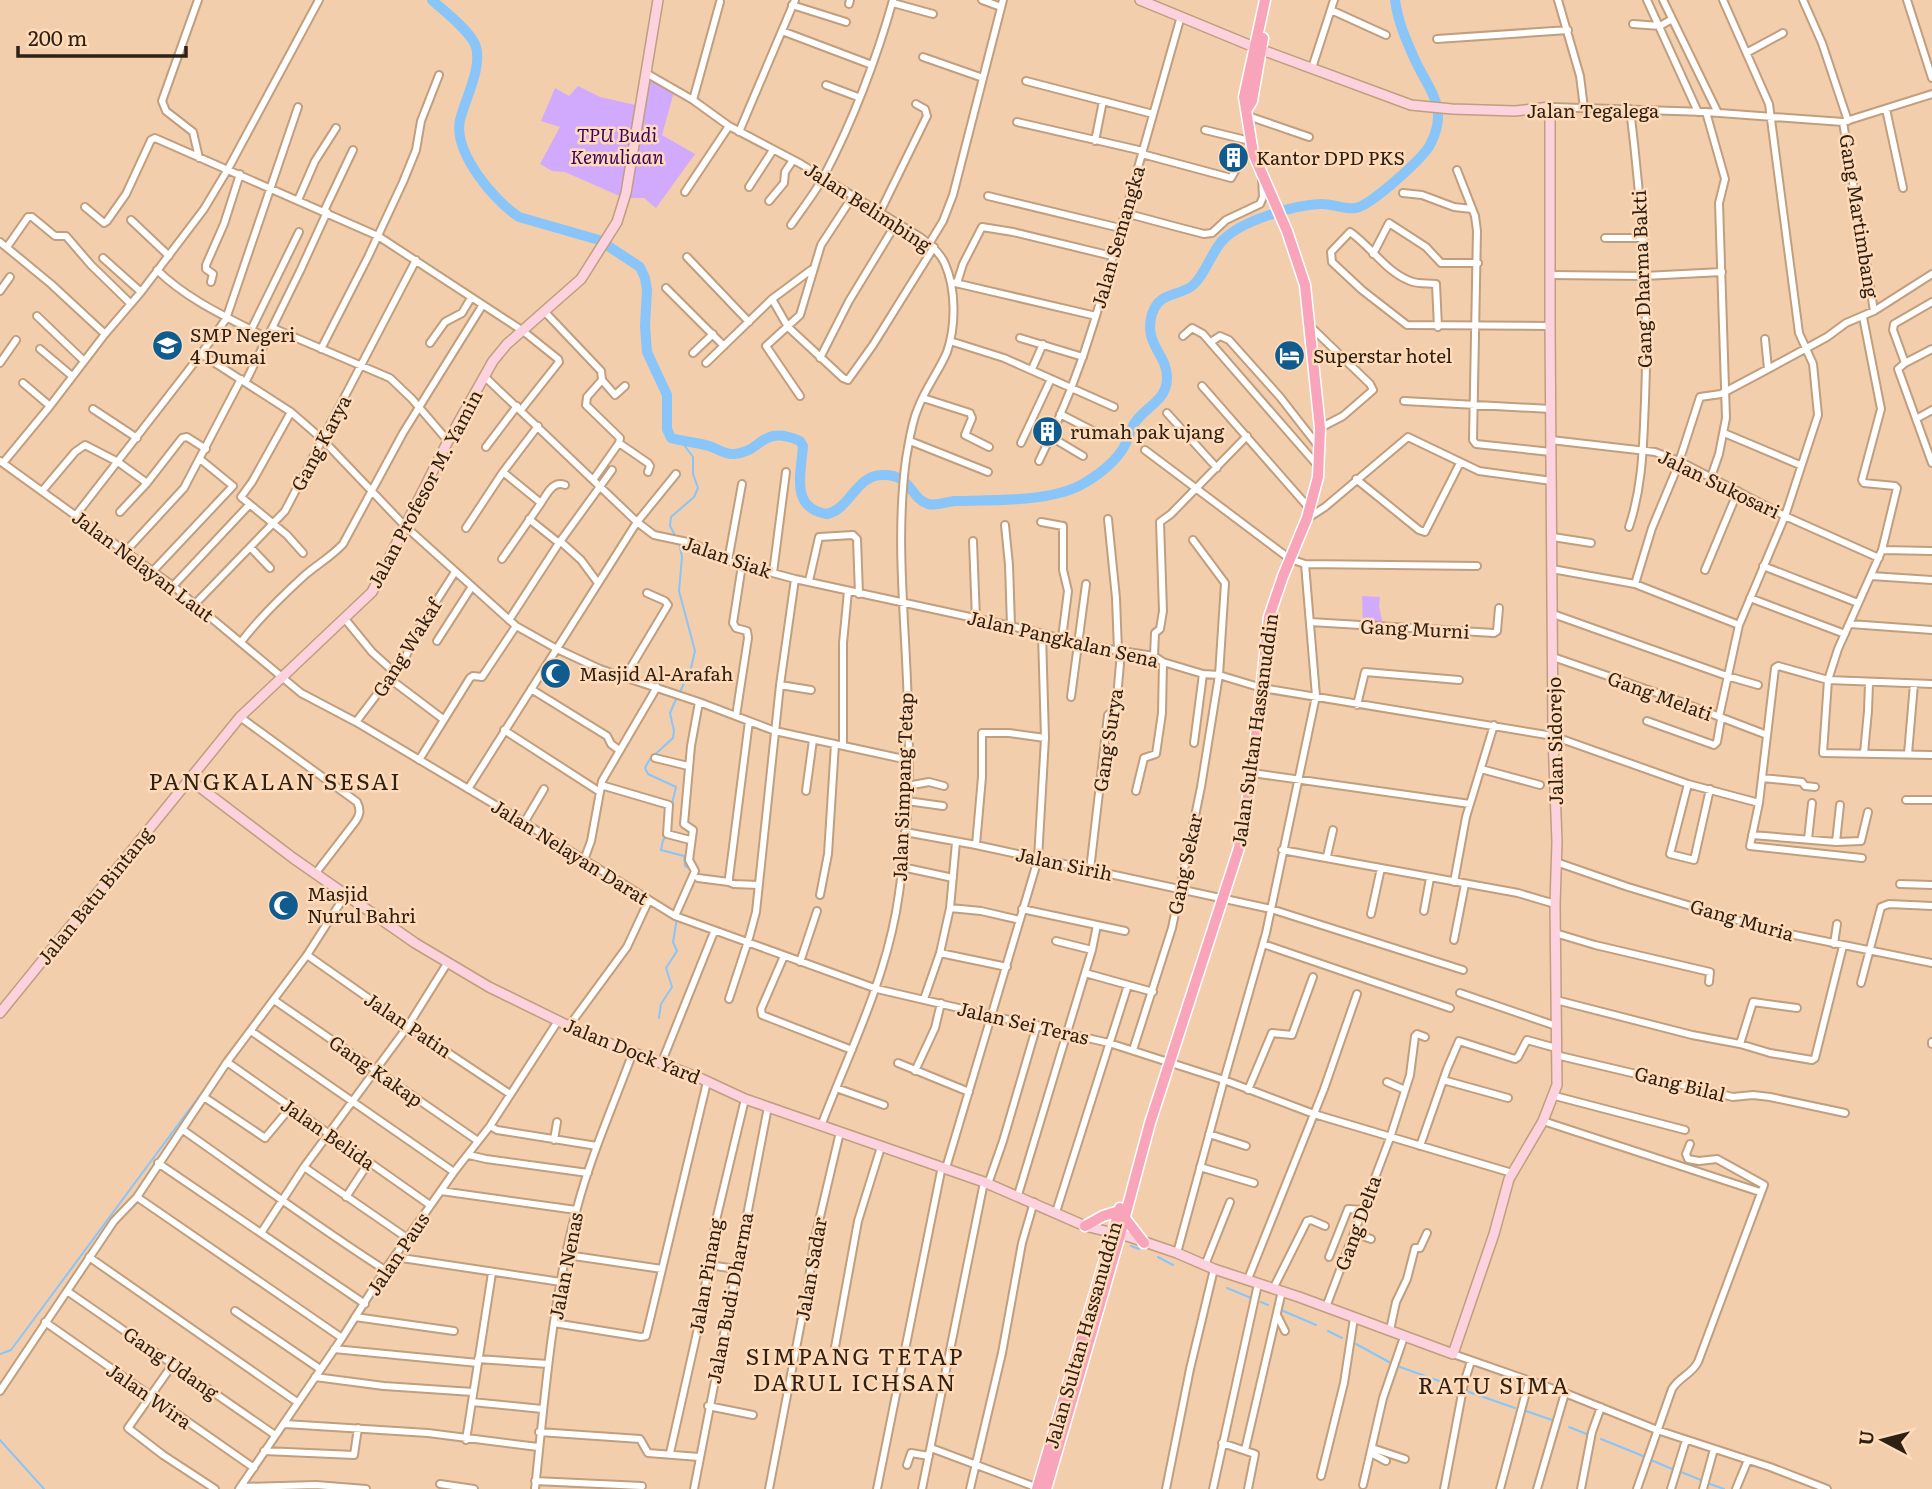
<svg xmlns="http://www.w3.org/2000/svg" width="1932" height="1489" font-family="Literata,serif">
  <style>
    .green { fill: #d1aafd }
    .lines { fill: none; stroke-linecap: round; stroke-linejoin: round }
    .stream { stroke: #8ac5f9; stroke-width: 2 }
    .river { stroke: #8ac5f9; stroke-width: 10 }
    .street-casing { stroke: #c09e7e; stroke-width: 10 }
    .secondary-casing { stroke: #c09e7e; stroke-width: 12 }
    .primary-casing { stroke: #fff; stroke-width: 13 }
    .street { stroke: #fff; stroke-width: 6 }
    .secondary { stroke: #fbd2dd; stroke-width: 9 }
    .primary { stroke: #f8a5bc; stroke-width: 10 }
    .labels { text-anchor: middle; stroke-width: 5; stroke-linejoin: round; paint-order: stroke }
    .street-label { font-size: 19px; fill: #2e2114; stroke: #ffdbb9 }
    .park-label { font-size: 19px; font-style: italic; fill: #3e0065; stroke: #ffdbb9 }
    .poi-label { font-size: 19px; fill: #2e2114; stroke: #ffdbb9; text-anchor: start }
    .quarter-label { font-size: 23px; letter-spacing: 2px; fill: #2e2114; stroke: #ffdbb9 }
  </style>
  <rect width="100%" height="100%" fill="#f2ceac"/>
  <path class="green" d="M646,76l28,16 -12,43 33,19 -39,54 -12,-10h-20l-59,-26 -13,-1 -12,-7 20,-37 -19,-6 14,-33 14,8 9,-10 22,11 40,9z
    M1362,596l18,1 -1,9 4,19h-20z"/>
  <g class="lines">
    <path class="stream" d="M676,537l-6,-11 1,-9 23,-20 4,-9 -5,-14v-17l-12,-16
      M679,542l3,15 -3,34 16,60 -4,17 -11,24
      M672,804l4,-17 -28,-13 -3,-6 5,-9 23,-21 1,-7 -4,-18 7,-16
      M667,836l-4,4 -2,10 23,6 1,10 4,2
      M659,1018l2,-14 11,-17 -6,-19 11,-17 -4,-9 4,-24
      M1131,1246l8,3
      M1158,1257l15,8
      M1227,1288l24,10
      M1261,1302l7,3
      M1281,1310l35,15
      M1328,1331l14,7
      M1356,1344l33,18
      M0,1354l11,-4 195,-263
      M1400,1367l42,15
      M1466,1391l49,17
      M1526,1411l26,9
      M1569,1427l20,8
      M1601,1439l42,17
      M0,1440l44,49
      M1651,1460l21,9
      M1681,1472l20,8
      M1710,1484l14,5"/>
    <path class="river" d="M432,0c11,10 40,32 44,47 6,22 -11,52 -16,73 -7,32 34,81 59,97l80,23 41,27 5,11 2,12 -2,36 2,26 20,43v34l4,9c13,4 26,4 38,8 9,3 16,9 25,8 29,-2 26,-30 66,-13l3,5c-2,28 -13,62 24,68 23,-5 29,-38 54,-39 31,-2 28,23 47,29 9,2 18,-2 27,-3 37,-1 91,1 124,-15 17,-9 39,-25 47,-43 3,-6 4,-13 8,-19 10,-17 32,-22 33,-45 1,-25 -24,-34 -15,-65 7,-21 21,-17 37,-26 14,-8 22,-35 33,-47 18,-20 72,-36 98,-37 12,-1 24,6 36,4 15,-3 69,-51 75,-65 18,-37 -2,-52 -16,-83 -9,-20 -17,-38 -20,-60"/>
    <defs>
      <path id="street" d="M198,0l-36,101 4,10 27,21 6,26
        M982,0l19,7
        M1558,0l22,76 4,32
        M1647,0l51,112
        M1663,0l55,113
        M1803,0l19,43 26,78
        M1907,0l25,78
        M893,3l40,11
        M849,4l1,-4
        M792,5l54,17
        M1331,10l55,25
        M1633,24l27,2 12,-7
        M782,31l90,34
        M1437,39l131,-9
        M1748,52l35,-19
        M923,57l60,21
        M1312,68l22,-68
        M646,73l47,27 36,26 72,38 119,73c10,7 20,15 25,27 11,25 11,62 2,88 -8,19 -22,37 -29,56 -7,16 -9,35 -12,51 -10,74 -2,148 1,222 4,76 2,156 -11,231 -14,76 -48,143 -75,214
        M1026,81l127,33
        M826,85l32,12
        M693,100l27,-98
        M1550,107l156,5 137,10 89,-28
        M1886,109l17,79
        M1706,112l19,67 -6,24 7,215 -7,36 -8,23
        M1248,116l61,21
        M1017,122l126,29
        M1843,122l31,189
        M1205,130l45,11
        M739,132l56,-132
        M1095,141l8,-40
        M1142,154l89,24 11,-19 11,-6
        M1457,170l18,46 2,15 -4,209 3,4 75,8
        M749,187l24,-37
        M685,192l44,-66
        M1403,193l19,2 32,12 18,2
        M988,196l132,32
        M298,200l17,-39 21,-33
        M769,201l15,-18 1,-11 8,-12
        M85,207l19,16 3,-2 19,-27 25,-54 4,-2 223,98 145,95 35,28 1,3 -38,48
        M324,211l29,-61
        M880,212l47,-96 -2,-7 -9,-5
        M1125,213l52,14 27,7 8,-1 14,-13 34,-16 3,-7 -1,-21
        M131,220l38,36
        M791,225c11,-16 24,-32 33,-49 28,-53 53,-118 69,-176
        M1605,238h39
        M0,242l51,42 54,50
        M929,244l14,-23 10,-26 50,-195
        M7,247l21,-30h4l23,19h11l25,29 40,39
        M1373,254l16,-31 37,24 15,16h37
        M687,257l62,65
        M103,258l38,34
        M157,270c32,31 72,48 110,68
        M1550,275l94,1 78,-4
        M211,282l2,-8 -7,-5v-4l18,-41 16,-50
        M951,282l145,34 85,-300
        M957,283l6,-19 19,-37 31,5 99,24
        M666,288l58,58
        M0,291l10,-14
        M772,299l16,28 55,51 5,2 25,-35 61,-98
        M544,311l57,60 1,9 -15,17 -1,8 34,33 -1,5 29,20 2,3 -2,6
        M37,316l46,44
        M1863,317l18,92 -19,71 2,3 31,3 2,2 -15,62 -44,99 -10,31 -5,73 109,2
        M1310,326l60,58 3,6 -30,26 -23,12
        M1438,327l-2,-43c-7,-1 -16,0 -23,-2 -26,-8 -41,-35 -63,-50l-19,20 1,10 30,28 45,35 143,1
        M273,328l117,50 22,21 36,42
        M251,330l48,-98
        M1183,336l9,-8 11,6 115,132
        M1020,338l63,19
        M1765,339l3,30
        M950,341l54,17 110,49
        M1211,342l9,-6 9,4 51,57 39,50
        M430,343l15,-21 17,-9 9,-15
        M40,349l32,27
        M321,349l47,-92 35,-75 13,-32 5,-29 18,-46
        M1932,349l-27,14 -7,6 34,94
        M693,353l20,-19
        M201,354l90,58 31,27 83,87 111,100 41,23 43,20 99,33 76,29 133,29
        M820,358l29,-57 48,-79
        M0,363l16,-23
        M706,363l66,-64 39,-29
        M1905,363l-12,-33 1,-6 38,-22
        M1032,369l11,-25
        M484,376l153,146 17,13 38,8 36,18 67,18 216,47 84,21 59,9 9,6 40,12 16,1 43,13 291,48 135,48 71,19
        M602,380l13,15 10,-9
        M246,381l54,-110 27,-59
        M23,383l27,23
        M1202,386l107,122
        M800,396l-34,-50 34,-31 21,-70 32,-49
        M923,398l47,15 2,5 -7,17 24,12
        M1404,401l147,8
        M93,409l44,29
        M291,412l-39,70 -11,15 46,38 16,18
        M1167,413l50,55
        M1060,414l39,20
        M1916,419l16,-9
        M1724,433l76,32
        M1051,437l32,19
        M1551,440l104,12 24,9 106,55 94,42
        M910,441l78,31
        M1021,443l30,-64
        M486,447l31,-41
        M0,461l173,125 128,107 55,29 146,87 173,107 202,73 232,54 115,37 42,-147 50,-237 -11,-132 -15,-5 -145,-109
        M1039,461c23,-46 42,-95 57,-145
        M3,463l47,-57 55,-72 36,-42 63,-83 24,-40 91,-169
        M503,472l38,31c6,-9 12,-23 24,-18
        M1356,479l63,51 6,2 35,-69
        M593,480l26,-37
        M43,490l32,-38 10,-7 33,17 29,21
        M120,512l27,-29 35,-45 5,-1 19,12
        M76,515l125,-161 25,-35 72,-212
        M1308,518l17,-11 83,-70 71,34 73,10
        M529,519l30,24
        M1108,519l8,79 2,53
        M1041,522l22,4v44l5,21 -6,47
        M1005,525l4,40 2,61
        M1629,527c14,-42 14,-82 16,-126 4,-98 -3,-195 -15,-292
        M466,528l37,-56 35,-46
        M1553,537l38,6
        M560,541l21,19 17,23
        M973,541l3,78
        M251,548l19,20
        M1882,550l50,1
        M125,552l59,-64 57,-109
        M502,559l39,-56
        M728,561l14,-77
        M1305,564l172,2
        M1763,566l95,37
        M1552,569l83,15 104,41
        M1705,570l33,-79
        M152,572l81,-86 -33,-27
        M773,573l13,-101
        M1871,576l61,4
        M809,581l10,-44 34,-2 4,4 2,55
        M1635,584l17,-56 25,-60 23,-71 21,-3 47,-25 59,-32 19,-14 28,-12 58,-37
        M173,586l76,-81
        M1750,598l95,36
        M195,604l90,-93 131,-251
        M1553,614l174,62 31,9
        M345,619l27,33 22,20
        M509,620l50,-77 53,-73
        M1310,622l184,11 3,-2 2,-23
        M1850,624l82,6
        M437,641l34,-53
        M241,642c19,-25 41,-46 64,-67 13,-11 27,-19 38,-31l60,-111 79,-127
        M1154,656l1,-23 5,-4 3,-18 -3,-89 11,-8 76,-78
        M1553,657l107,37 107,41
        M625,677l43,-72 -3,-4 -18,-8
        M390,679l53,40
        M780,685l31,5
        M531,689l76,47 4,8 8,6
        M1071,697l15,-113
        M1357,705l8,-33 94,8
        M736,716l12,-78 -1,-7 -11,-3 -3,-5 9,-58
        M240,717l117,85c4,8 3,13 -2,20l-40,52
        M1719,717l20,-92 46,-109 33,-101 -5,-51 -14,-31 -30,-229 -46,-104
        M749,721l-20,157v4l5,2 24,1
        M1647,721l67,24 3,-3 4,-23
        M356,722l50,-66 10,-23 39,-61
        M504,730l96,62
        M1194,743l9,-69
        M843,746v-103l5,-52
        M1864,753l4,-42 1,-28
        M1908,754l6,-70
        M655,758l33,8
        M419,760l51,-82 3,-2 9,1 34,-51
        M1481,769l59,16
        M1252,773l218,31
        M1762,778l40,4 3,4 10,1
        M1688,784l-18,70 24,6 16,-71
        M601,785l68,20 -2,29 23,6
        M907,786l22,-4 15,4
        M468,789l169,-267 39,-48
        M806,791l7,-51
        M1136,791l8,-33 12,-4 6,-41 1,-51
        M1906,800h26
        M907,801l36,5
        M524,823l20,-34
        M905,832l71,13 295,64 192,61
        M1752,835l84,7 25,-1 7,-29
        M1808,839l4,-36
        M1836,842l4,-37
        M976,845l6,-68v-44h27l36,5
        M1282,850l236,43 37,11
        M1327,856l6,-26
        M1862,858l-112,-12 9,-43 16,-135 3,-2 50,14 104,4
        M584,860l7,-19 11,-60 55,-94
        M1556,862l72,25 142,43 162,33
        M902,867l51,11
        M1090,870l18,-155 8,-6 5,-57
        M698,878l31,4
        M1454,882l12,-65 28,-92
        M1900,884l32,1
        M820,895l8,-41 7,-110
        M950,908l31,3 39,9
        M1022,909l103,22
        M1424,911l6,-33
        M1371,914l10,-46
        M675,916l20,-45 -6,-11 4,-30 -9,-6 7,-78 8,-44
        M1555,933l40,12 115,27 -1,10
        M1454,940l11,-56
        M1056,941l36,9
        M1263,944l187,64
        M1834,944l3,-20
        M940,953l67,14
        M307,955l101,71 102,68
        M784,956l-23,53 1,6 90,35
        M800,962l17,-51
        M1085,973l68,19
        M1861,983l20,-76 8,-3 43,2
        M1460,993l96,33
        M729,999l20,-61 7,-26 24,-227 15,-106
        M924,999l16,-46 10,-45 6,-66
        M274,1000l204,141
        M1556,1000l136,35 48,9 30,9 42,7 3,-2 28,-112
        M569,1026l58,-79 21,-45
        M251,1031l203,141
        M1740,1044l13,-42 44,6
        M1932,1044v-2
        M1133,1050l39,-122 29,-141 18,-112 6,-92 -32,-43
        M1556,1055l177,42 20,-2 17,2 75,16
        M227,1062l203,143
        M898,1063l71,29
        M661,1064l53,-132
        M915,1071l20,-43 6,-25
        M1443,1080l65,18
        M1387,1082l18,8
        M836,1088l48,17
        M1248,1090l24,-57 20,2 21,-58
        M1555,1096l130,34
        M204,1097l61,41 25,-30
        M1543,1121l217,71
        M490,1126l7,4 100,16
        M183,1130c67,47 133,96 202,140
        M1209,1134l37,12
        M554,1140l3,-18
        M1420,1146l27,-77 12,-28 56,18 3,-2 9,-17 29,8
        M469,1155l17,4 102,14
        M158,1163l207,141
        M304,1167l103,71
        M1200,1167l54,16
        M946,1168l92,-309 7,-121 -3,-104
        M988,1184l15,-43 34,-116
        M441,1191l135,19
        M1018,1195l74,-245 5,-25
        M137,1197l205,141
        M346,1197l23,-35
        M1056,1212l72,-227
        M261,1233l43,-66 104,-141 40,-64
        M1354,1233l17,6
        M1177,1253l47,-173 90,34 198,59
        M567,1255l95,14
        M89,1257l208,145
        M395,1257l166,25
        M1329,1257l19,-48 15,1
        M709,1265l27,4
        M1205,1265l25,-63
        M1248,1279l76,-190 33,-95
        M1273,1289l34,-68 4,-1 14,6
        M67,1291l208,144
        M1326,1307l64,-169 20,-63 5,-39 2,-2 8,3
        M235,1311l85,58
        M1277,1315l8,16
        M355,1317l99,14
        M45,1322l209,146
        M554,1323l87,14 5,-1 61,-254
        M1390,1330l6,-28 11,-23 8,-31h5l7,-15
        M835,1347l23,-126 23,-74
        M334,1349l144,14
        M1453,1354l112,39 92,37 113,37 57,22
        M478,1359l70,5
        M173,1364l-45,64 35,27 52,34
        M315,1377l69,9 89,6
        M0,1391l114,-170 23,-24 90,-135 80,-107 39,-61
        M472,1402l70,7
        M708,1406l45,9
        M285,1424l143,9 110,14
        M539,1432l101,7 8,14 51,4
        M466,1440l26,-167
        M1222,1443l33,11 -7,35
        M931,1448l107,40
        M1372,1448l33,11
        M1245,1450l37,-159
        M264,1451l90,4 4,-27
        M670,1453l28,-125 19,-112 28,-117
        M1371,1453l15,8
        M907,1465l4,-12 18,3
        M1321,1476l23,-93 10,-65
        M535,1481l107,5
        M440,1484l34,5
        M1363,1485l20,-87 21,-61
        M241,1487l75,-2 50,4
        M239,1489l103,-151 43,-68 69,-98 36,-46 68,-105
        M535,1489c10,-94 17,-189 42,-281 14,-53 37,-104 56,-156
        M694,1489l74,-382
        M769,1489l39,-203 6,-44 26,-110
        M877,1489l65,-323
        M922,1489l62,-307
        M970,1489l32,-136 20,-110 12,-41
        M1166,1489l24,-120 24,-100
        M1213,1489l45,-205
        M1444,1489l20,-106 7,-22
        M1500,1489l29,-108
        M1537,1489l28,-96
        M1581,1489l11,-57 9,-25
        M1637,1489l35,-100c8,-13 19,-14 26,-27l66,-177 -47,-26 -18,2 -11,-2 -2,-5 4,-10
        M1671,1489l15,-49
        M1703,1489l11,-40
        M1736,1489l12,-29"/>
      <path id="secondary" d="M189,779l104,79 122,85 74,44 96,47 117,45 43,20 239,83 101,44 45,11 47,16 37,16 85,28 154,57 41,-120 15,-55 34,-58 14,-36 -2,-181 2,-62 -4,-106 -3,-410v-219l-35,4 -63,-2 -41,-4 -157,-58 -114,-47
        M0,1013l240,-296 132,-125 76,-151 45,-80 14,-17 74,-65 36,-57 9,-29 32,-193"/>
      <path id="primary" d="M1247,109l5,-8 11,-63
        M1124,1217l20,26
        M1085,1226l18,-10 16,-5
        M1037,1489l83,-281
        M1046,1489l74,-254 30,-112 89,-275 13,-75 17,-156 14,-41 24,-58 11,-41 2,-49 -15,-143 -18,-54 -34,-78 -9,-56 21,-97"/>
    </defs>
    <use href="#street" class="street-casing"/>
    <use href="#secondary" class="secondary-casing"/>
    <use href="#primary" class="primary-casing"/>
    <use href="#street" class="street"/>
    <use href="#secondary" class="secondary"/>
    <use href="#primary" class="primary"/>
  </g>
  <defs>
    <symbol id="building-disc" viewBox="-11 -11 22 22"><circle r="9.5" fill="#115c8f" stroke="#ffdbb9"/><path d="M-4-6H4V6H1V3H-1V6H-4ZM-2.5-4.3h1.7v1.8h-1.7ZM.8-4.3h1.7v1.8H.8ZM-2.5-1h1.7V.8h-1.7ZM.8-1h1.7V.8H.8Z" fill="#fff"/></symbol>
    <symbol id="school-disc" viewBox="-11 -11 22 22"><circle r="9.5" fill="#115c8f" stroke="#ffdbb9"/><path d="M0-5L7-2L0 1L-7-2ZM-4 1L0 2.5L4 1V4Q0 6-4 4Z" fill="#fff"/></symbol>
    <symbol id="hotel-disc" viewBox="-11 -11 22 22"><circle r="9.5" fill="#115c8f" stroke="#ffdbb9"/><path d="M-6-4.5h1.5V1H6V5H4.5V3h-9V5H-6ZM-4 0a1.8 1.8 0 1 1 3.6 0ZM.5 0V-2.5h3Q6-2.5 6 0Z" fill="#fff"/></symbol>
    <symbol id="mosque-disc" viewBox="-11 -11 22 22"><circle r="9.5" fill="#115c8f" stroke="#ffdbb9"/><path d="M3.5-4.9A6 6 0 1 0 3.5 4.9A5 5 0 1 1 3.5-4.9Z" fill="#fff"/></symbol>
  </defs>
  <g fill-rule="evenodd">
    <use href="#building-disc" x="1216" y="140" width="35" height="35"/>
    <use href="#school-disc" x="150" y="328" width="35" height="35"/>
    <use href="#hotel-disc" x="1272" y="338" width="35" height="35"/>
    <use href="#building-disc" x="1030" y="414" width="35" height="35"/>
    <use href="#mosque-disc" x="538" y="656" width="35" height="35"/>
    <use href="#mosque-disc" x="266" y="888" width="35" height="35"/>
  </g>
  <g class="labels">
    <g class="street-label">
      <text x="1593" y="118">Jalan Tegalega</text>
      <text transform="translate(868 207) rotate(33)" y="7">Jalan Belimbing</text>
      <text transform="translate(1859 216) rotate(81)" y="7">Gang Martimbang</text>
      <text transform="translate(1118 237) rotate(-74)" y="7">Jalan Semangka</text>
      <text transform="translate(1642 279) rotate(-92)" y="7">Gang Dharma Bakti</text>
      <text transform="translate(321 443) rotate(-62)" y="7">Gang Karya</text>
      <text transform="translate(1719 484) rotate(26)" y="7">Jalan Sukosari</text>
      <text transform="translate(425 489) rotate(-62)" y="7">Jalan Profesor M. Yamin</text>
      <text transform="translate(727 557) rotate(19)" y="7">Jalan Siak</text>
      <text transform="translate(143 566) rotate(37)" y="7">Jalan Nelayan Laut</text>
      <text transform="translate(1415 629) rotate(3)" y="7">Gang Murni</text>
      <text transform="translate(1063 639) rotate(13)" y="7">Jalan Pangkalan Sena</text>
      <text transform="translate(407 648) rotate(-58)" y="7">Gang Wakaf</text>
      <text transform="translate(1660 696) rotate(20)" y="7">Gang Melati</text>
      <text transform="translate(1255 730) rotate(-82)" y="7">Jalan Sultan Hassanuddin</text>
      <text transform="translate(1108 740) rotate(-81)" y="7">Gang Surya</text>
      <text transform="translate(1555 741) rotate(-91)" y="7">Jalan Sidorejo</text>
      <text transform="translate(903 787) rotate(-88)" y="7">Jalan Simpang Tetap</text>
      <text transform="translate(570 852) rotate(32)" y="7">Jalan Nelayan Darat</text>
      <text transform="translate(1064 864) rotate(12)" y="7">Jalan Sirih</text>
      <text transform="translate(1185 864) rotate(-78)" y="7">Gang Sekar</text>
      <text transform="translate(95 896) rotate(-51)" y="7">Jalan Batu Bintang</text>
      <text transform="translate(1742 920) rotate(16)" y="7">Gang Muria</text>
      <text transform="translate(1023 1023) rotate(13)" y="7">Jalan Sei Teras</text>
      <text transform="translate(408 1025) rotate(34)" y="7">Jalan Patin</text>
      <text transform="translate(632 1051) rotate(22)" y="7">Jalan Dock Yard</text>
      <text transform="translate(376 1071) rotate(35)" y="7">Gang Kakap</text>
      <text transform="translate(1680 1084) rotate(14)" y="7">Gang Bilal</text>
      <text transform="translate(328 1134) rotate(35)" y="7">Jalan Belida</text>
      <text transform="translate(1358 1223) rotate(-70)" y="7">Gang Delta</text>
      <text transform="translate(398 1254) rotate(-56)" y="7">Jalan Paus</text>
      <text transform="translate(566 1266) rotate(-79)" y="7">Jalan Nenas</text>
      <text transform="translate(811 1269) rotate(-80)" y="7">Jalan Sadar</text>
      <text transform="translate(706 1276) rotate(-80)" y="7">Jalan Pinang</text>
      <text transform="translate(730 1298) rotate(-79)" y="7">Jalan Budi Dharma</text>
      <text transform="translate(1083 1335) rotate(-74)" y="7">Jalan Sultan Hassanuddin</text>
      <text transform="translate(171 1363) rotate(35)" y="7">Gang Udang</text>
      <text transform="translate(149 1396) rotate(35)" y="7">Jalan Wira</text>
    </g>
    <g class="park-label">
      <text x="617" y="142">TPU Budi<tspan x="617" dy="22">Kemuliaan</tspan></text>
    </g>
    <g class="poi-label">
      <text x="1256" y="165">Kantor DPD PKS</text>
      <text x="190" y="342">SMP Negeri<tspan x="190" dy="22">4 Dumai</tspan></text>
      <text x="1313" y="363">Superstar hotel</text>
      <text x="1070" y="439">rumah pak ujang</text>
      <text x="579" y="681">Masjid Al-Arafah</text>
      <text x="307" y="901">Masjid<tspan x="307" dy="22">Nurul Bahri</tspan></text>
    </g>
    <g class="quarter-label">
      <text x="275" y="790">PANGKALAN SESAI</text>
      <text x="855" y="1365">SIMPANG TETAP<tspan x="855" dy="26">DARUL ICHSAN</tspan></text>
      <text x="1494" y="1394">RATU SIMA</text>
    </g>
  </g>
  <g transform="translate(1883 1440) rotate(277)" stroke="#ffdbb9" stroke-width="5" paint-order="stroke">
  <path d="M0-5L12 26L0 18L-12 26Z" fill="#2e2114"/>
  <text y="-10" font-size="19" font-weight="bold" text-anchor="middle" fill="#2e2114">U</text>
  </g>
  <path d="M18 46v10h168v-10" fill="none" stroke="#2e2114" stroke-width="3.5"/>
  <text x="28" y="46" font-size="21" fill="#2e2114" stroke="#ffdbb9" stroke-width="5" paint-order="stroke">200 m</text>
</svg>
